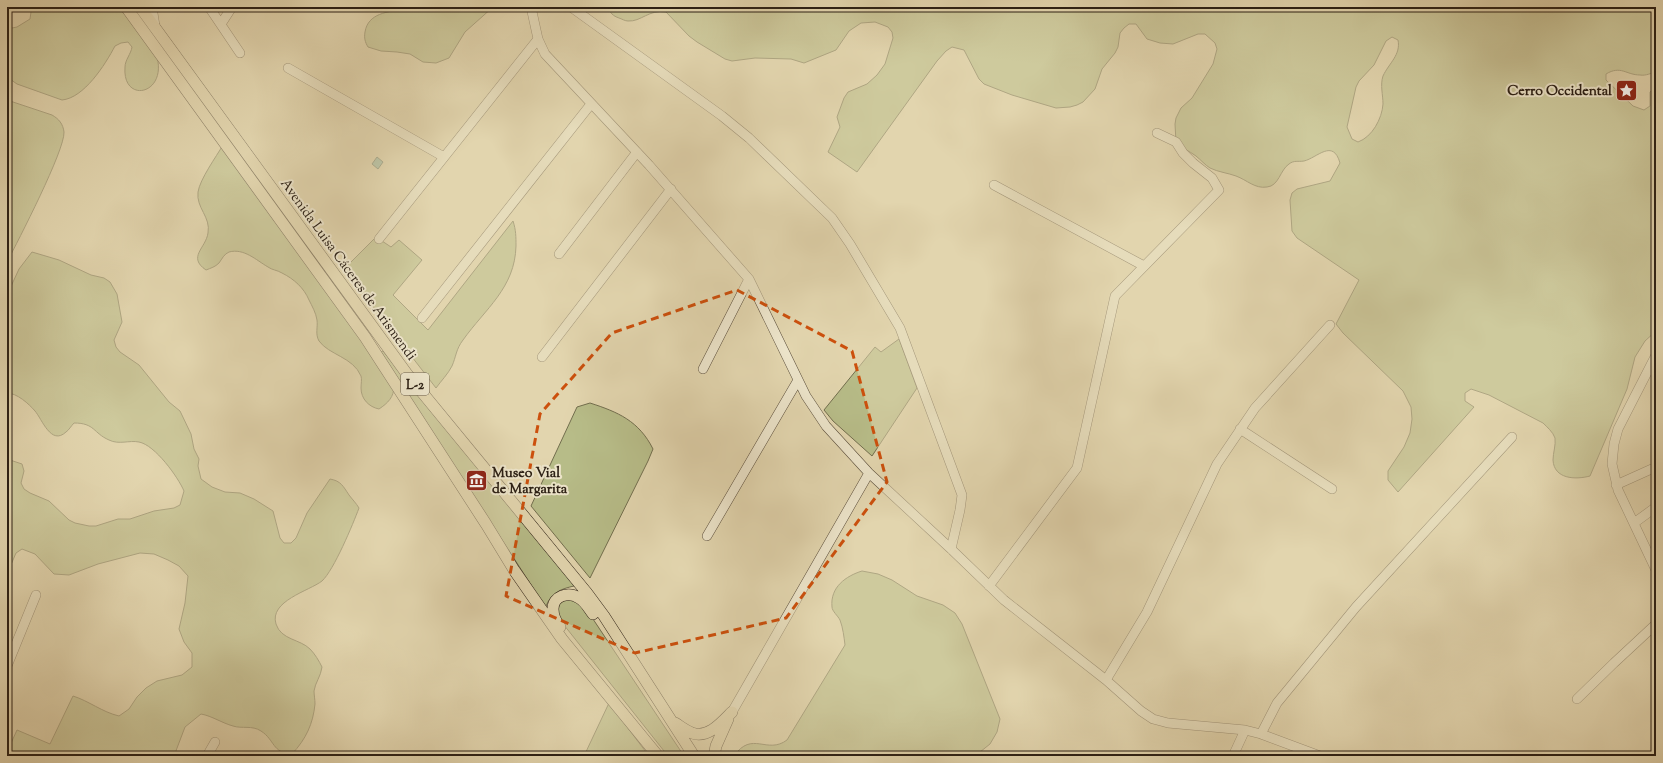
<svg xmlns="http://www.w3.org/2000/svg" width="1663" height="763" font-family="'Sorts Mill Goudy',serif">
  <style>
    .green { fill: #b7bc88; stroke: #726e4e; fill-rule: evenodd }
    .water { fill: #96b9a4; stroke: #6c7c6b }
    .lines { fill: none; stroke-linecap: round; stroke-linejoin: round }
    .minor-casing { stroke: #5a4d3b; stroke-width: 10 }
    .major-casing { stroke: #2c2015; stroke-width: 12 }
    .minor { stroke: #ece4ca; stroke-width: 9 }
    .major { stroke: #e2d5ae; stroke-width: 11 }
    .marked { fill: none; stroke: #cc500d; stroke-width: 3; stroke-dasharray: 8 5; stroke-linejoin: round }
    .labels { text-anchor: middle; stroke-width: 4; stroke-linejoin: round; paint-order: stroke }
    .shield { fill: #ece4ca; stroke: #665b4b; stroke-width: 1 }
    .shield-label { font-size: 13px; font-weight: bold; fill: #2c2015 }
    .poi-label { font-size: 14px; font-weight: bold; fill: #2c2015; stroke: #ece4ca; text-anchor: end }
    .street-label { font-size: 14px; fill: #2c2015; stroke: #ece4ca }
  </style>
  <rect width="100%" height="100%" fill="#e2d5ae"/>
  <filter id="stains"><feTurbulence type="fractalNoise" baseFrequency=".005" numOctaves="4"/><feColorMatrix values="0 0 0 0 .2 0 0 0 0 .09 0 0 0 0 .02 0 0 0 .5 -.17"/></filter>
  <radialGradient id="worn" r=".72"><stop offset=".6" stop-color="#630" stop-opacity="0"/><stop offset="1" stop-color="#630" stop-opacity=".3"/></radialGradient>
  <path class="green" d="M28,7h91l38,50c10,38 -35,47 -32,10 0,-7 6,-13 7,-20l-4,-5 -7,1 -6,3c-10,19 -31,52 -53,54l-45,-16 -10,-7v-48l10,-2 13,-8 1,-7z
    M406,7h87l-28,25 -16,26 -13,5 -13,-1 -13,-8 -13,-2 -16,-1 -13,-4c-3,-5 -4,-9 -3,-15 3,-19 23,-20 38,-23z
    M608,7h1048v65c-5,1 -10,4 -16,3 -14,0 -19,-10 -34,-1v6l27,26 11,4 6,-4v-14l6,-5v244l-11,10 -10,16 -8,32 -37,87c-15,4 -36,3 -37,-16 0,-7 3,-15 2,-22 -2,-6 -8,-11 -12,-15l-54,-28 -18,-6 -6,4v8l9,6 -76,85 -10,-12v-9l16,-24 6,-14 2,-14 -1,-12 -8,-16 -60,-58 -7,-9 23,-44 -62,-42 -5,-7 -2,-31 2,-7 5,-4 33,-8 10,-18c-7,-25 -23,-5 -36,-2 -6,1 -10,-1 -15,3 -9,6 -10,22 -22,23 -12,2 -20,-7 -31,-11 -8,-3 -18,-4 -26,-8 -5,-3 -9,-8 -14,-12 -7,-5 -14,-8 -20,-14l-1,-18 1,-6 5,-10 11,-10 21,-34 4,-15 -2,-6 -10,-9h-7l-25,10 -13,-1 -13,-4 -11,-15h-7l-5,4 -4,5 -2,14 -3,6 -13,16 -7,20 -12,13 -6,3 -7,2 -14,1 -44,-13 -28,-11 -5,-5 -15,-29 -12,-3 -6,4 -9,10 -80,111 -29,-20 12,-25 -3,-10 7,-19 4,-6 19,-8 10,-9 8,-11 8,-26 -1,-6 -4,-5 -13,-5 -14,1 -12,8 -13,19 -32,13 -13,-4 -36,-1 -23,3 -7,-2 -28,-17 -8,-6 -23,-24c-17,-3 -25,10 -38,9 -3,0 -6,-2 -9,-3 -6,-2 -9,-5 -11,-11zM1392,37l6,3c3,15 -9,23 -15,36 -3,9 0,19 0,28 -1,15 -11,33 -25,38l-6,-3 -5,-12 9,-40 3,-6 15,-16 12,-24z
    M7,100l45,15c7,4 11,9 12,17 1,18 -46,109 -57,130z
    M223,145l171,241c0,11 -6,17 -15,23 -10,-2 -18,-10 -18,-21 0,-4 1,-9 0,-12 -8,-19 -32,-21 -42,-35 -4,-7 -1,-14 -2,-21 -1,-7 -5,-14 -8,-20 -5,-12 -15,-21 -27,-27 -5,-3 -10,-3 -14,-6 -12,-7 -24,-19 -39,-15 -5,2 -7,7 -10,11 -4,4 -8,5 -13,7 -19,-13 0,-22 2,-37 3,-16 -12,-25 -10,-41 2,-13 18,-35 25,-47z
    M513,221c3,9 3,16 3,25 -1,42 -31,63 -53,94 -7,9 -7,17 -11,26 -4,8 -11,15 -16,22l-92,-119 32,-32 15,10 8,-7 23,20 -29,35 35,35z
    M32,252l27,8 32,15 13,3 6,4 7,12 5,28 -8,18 2,7 4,5 19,13 30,37 11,9 11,23 3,15 5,10 -1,7 3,13 11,8 13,5 15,1 14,6 19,12 7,27 4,5h7l5,-5 11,-25 23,-34c11,2 13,7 19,16 3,4 7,8 10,13 -6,16 -25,62 -37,73 -13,10 -53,20 -46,43 5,16 24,15 34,25 5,5 9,12 12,18 -1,9 -7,16 -8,24 0,4 1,8 1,13 -2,20 -9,35 -23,50 -20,-1 -17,-14 -31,-23 -9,-6 -19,-2 -28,-5 -11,-3 -21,-10 -32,-12l-16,13 -11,29h-167v-4l10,-22 33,14 23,-48c16,5 29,16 46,20l10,-7 8,-12 9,-9 11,-7 25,-6 10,-8v-14l-8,-11 -5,-13 6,-26 3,-27 -9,-10 -11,-6 -14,-6 -14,-1 -42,11 -29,11 -15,-1 -19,-20 -13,-5 -6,4 -9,21v-115l15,5 2,7 -3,12 3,6 6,4 19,8 20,19 6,3 14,3h7l22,-7h12l24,-8 20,-3 6,-3 4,-14c-6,-14 -29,-46 -45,-49 -10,-2 -20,3 -30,-2 -16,-7 -14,-17 -35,-17 -3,3 -5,7 -8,9 -15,14 -24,-13 -31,-21 -6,-7 -18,-18 -28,-18v-98l12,-26z
    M899,339l18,49 -45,68 -39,-35 -9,-11 51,-63 6,5z
    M383,351l191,234v1c-13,3 -22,6 -28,20l-2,-1 -163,-253z
    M590,403c28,9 49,18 63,46l-5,12 -58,117 -59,-72 46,-99z
    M862,571l16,3 14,6 25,16 26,9 12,8 7,11 38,95 -3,13 -7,12 -15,12h-241c18,-26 33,-1 53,-16l58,-95c-1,-8 -2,-17 -5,-25 -2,-4 -8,-9 -8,-13 -2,-20 14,-31 30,-36z
    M568,597l17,10 99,149h-16l-108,-136 -3,-9 4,-10z
    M609,703l40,53h-65z"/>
  <path class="water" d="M377,157l6,5 -5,7 -6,-5z"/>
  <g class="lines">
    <defs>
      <path id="minor" d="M152,7l3,19
        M209,7l31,46
        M531,7l7,32 7,15 104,111 100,114 57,117 20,30 43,47 82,76 53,51 102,80 35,31 12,8 15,4 77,7 16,4 59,22
        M571,7l151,109 27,22 83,80 18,26 50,84 62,167 -2,15 -9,39
        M221,24l11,-17
        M288,68l156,89
        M994,185l150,81
        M379,239l159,-200
        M559,254l78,-102
        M422,318l169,-214
        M1656,355l-38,74 -4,15 -2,20 6,26 38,80
        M542,357l129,-168
        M703,369l46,-90
        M1240,429l92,60
        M1616,485l40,-18
        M1634,523l22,-16
        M707,536l91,-156
        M989,586l88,-118 38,-172 104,-106 -7,-12 -19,-15 -10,-10 -7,-11 -19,-9
        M7,666l29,-71
        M1106,680l41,-68 70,-148 38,-56 75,-83
        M1577,699l37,-36 42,-39
        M732,712l137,-239
        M1261,734l16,-31 79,-96 156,-170
        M207,756l8,-14
        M1233,756l12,-26"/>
      <path id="major" d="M126,7l239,330 121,187 28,46 48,69 96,117
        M140,7l267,367 180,219 17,23 90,140
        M560,627c-4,-5 -7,-11 -7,-18 0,-13 15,-18 26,-11 6,3 10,11 14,16
        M675,723c5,3 11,8 17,10 16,6 30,-11 40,-21
        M714,756l2,-10 12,-27"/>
    </defs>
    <use href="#minor" class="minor-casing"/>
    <use href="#major" class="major-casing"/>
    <use href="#minor" class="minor"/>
    <use href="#major" class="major"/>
  </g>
  <path d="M0 0H1663V763H0ZM737,290l115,61 35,131 -101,136 -151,35 -129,-57 34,-182 72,-81z" fill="#e2d5ae" fill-opacity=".55" fill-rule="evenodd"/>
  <path class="marked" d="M737,290l115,61 35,131 -101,136 -151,35 -129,-57 34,-182 72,-81z"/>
  <defs>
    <symbol id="sight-square" viewBox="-11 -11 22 22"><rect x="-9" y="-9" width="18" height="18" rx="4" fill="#8f2418" stroke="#ece4ca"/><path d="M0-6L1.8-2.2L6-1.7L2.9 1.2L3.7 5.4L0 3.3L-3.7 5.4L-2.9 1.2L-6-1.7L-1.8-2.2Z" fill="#fff"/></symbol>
    <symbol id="museum-square" viewBox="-11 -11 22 22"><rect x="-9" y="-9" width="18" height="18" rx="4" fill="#8f2418" stroke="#ece4ca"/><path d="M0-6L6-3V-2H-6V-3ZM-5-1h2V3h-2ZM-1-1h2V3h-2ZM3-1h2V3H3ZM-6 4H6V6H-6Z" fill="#fff"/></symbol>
  </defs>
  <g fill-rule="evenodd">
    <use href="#sight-square" x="1614" y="78" width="25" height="25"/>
    <use href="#museum-square" x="464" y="468" width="25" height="25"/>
  </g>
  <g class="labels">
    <rect class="shield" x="401" y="373" width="28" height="22" rx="3"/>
    <g class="shield-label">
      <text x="415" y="389">L-2</text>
    </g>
    <g class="poi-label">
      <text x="1612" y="95">Cerro Occidental</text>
      <text x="492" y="477" text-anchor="start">Museo Vial<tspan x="492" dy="16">de Margarita</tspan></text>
    </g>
    <g class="street-label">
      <text transform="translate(349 269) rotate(54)" y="5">Avenida Luisa Cáceres de Arismendi</text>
    </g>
  </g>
  <rect width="1663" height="763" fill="none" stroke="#e2d5ae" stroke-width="24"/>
  <rect x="8" y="8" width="1647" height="747" fill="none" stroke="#2c2015" stroke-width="2"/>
  <rect x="12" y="12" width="1639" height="739" fill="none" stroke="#2c2015"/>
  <rect width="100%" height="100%" filter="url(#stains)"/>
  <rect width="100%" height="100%" fill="url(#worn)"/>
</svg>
